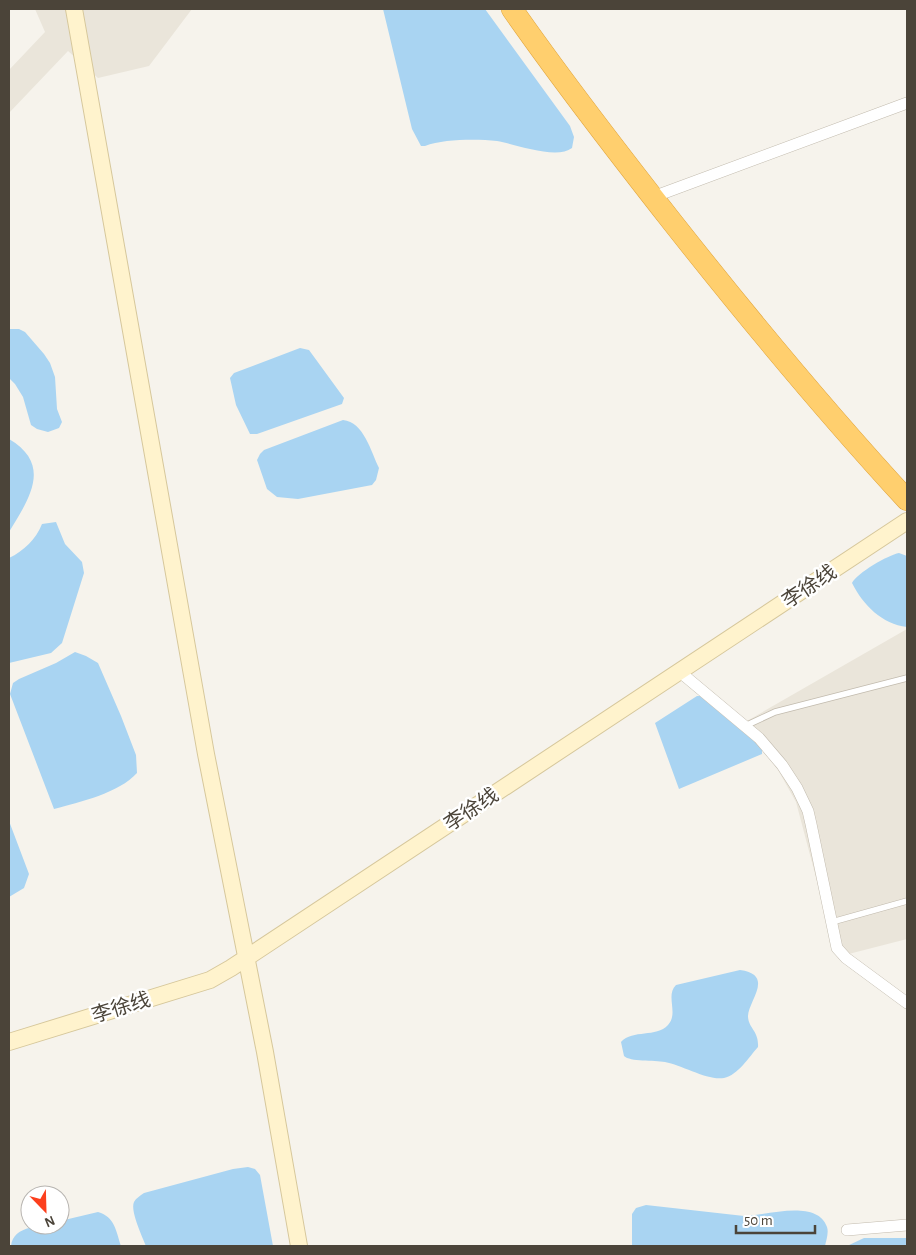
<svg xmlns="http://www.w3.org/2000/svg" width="916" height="1255" font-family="'Alegreya Sans','Noto Sans SC',sans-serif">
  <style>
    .residential { fill: #eae5da }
    .water { fill: #a9d4f2 }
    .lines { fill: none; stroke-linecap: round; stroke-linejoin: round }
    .lane-casing { stroke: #c2bbae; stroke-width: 7 }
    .street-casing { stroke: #c2bbae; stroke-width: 12 }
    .secondary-casing { stroke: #d6c79b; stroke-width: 18 }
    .highway-casing { stroke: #e0a43c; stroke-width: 22 }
    .lane { stroke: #fff; stroke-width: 5.5 }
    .street { stroke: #fff; stroke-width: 11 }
    .secondary { stroke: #fff3cd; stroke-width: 16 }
    .highway { stroke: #ffcf6e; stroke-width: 21 }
    .labels { text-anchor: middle; stroke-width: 5; stroke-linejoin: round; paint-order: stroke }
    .street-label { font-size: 20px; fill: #4b4439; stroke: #fff }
  </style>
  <rect width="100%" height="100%" fill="#f6f3ec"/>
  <path class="residential" d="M35,9h157l-43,57 -51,12 -30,-27 -59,62v-43l36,-38z
    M907,629v310l-70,18 -41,-155 -23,-41 -33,-36z"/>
  <path class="water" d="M383,9h102l85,117 4,11 -2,11c-16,12 -56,-4 -75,-7 -21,-2 -53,-2 -72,5h-4l-9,-17z
    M9,329h10l6,3 19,22 6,9 5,14 2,32 5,13 -3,6 -11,4 -11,-3 -6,-4 -8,-28 -8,-13 -6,-6z
    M300,348l9,2 35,48 -2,6 -85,30h-7l-14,-29 -6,-27 4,-5z
    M343,420c21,2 28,32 36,48l-3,12 -4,5 -74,14 -21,-2 -10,-8 -10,-29 3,-6 4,-4z
    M9,439c44,26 20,60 0,93z
    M56,522l9,22 17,18 2,11 -22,70 -11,10 -42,10v-105c15,-7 27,-19 33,-34z
    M899,553l8,3v71c-25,-3 -44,-22 -55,-44 5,-10 36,-28 47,-30z
    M75,652l11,4 12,7 23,53 15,39 1,18c-18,20 -57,29 -83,36l-44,-115 3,-11 6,-4 37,-16z
    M697,696h3l55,46 7,8v4l-83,35 -24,-66z
    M9,821l20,53 -5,14 -15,9z
    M740,970c36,5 7,32 8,47 1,12 11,14 10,30 -9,10 -20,28 -34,31 -16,3 -42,-13 -59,-16 -11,-2 -35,0 -41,-6l-3,-14c12,-13 35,-4 47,-17 11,-12 -3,-29 8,-40z
    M248,1167l7,2 5,6 13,71h-127c-4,-10 -16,-35 -12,-44 2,-4 6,-6 10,-9l89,-24z
    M646,1205l98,11c21,0 73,-18 83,11 2,6 -1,14 -2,19h-193v-32l4,-6z
    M98,1212c17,5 18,19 23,34h-110c2,-21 32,-21 49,-21v-4z
    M864,1238h43v8h-60z"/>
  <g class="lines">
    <defs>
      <path id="lane" d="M745,726l30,-14 132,-34
        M832,922l75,-21"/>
      <path id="street" d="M653,197l254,-94
        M680,672l79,66 23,27 15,23 11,23 3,13 26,124 9,10 61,45
        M847,1230l60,-5"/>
      <path id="secondary" d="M74,9l132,745 59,298 34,194
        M9,1042l201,-62 21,-12 676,-447"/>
      <path id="highway" d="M512,9c51,73 106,144 161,214 75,95 152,188 234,277"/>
    </defs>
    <use href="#lane" class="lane-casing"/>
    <use href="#street" class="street-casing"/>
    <use href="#secondary" class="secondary-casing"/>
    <use href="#highway" class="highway-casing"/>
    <use href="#lane" class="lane"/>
    <use href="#street" class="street"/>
    <use href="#secondary" class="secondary"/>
    <use href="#highway" class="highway"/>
  </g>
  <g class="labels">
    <g class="street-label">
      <text transform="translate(809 586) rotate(-34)" y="7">李徐线</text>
      <text transform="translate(471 809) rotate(-34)" y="7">李徐线</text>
      <text transform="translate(121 1007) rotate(-17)" y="7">李徐线</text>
    </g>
  </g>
  <rect width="916" height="1255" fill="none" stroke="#4b4439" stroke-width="20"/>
  <g transform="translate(45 1210) rotate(157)"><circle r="24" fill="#ffffff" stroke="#b7b4b0"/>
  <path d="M0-4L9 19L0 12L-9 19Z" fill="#fc3f1d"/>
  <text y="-8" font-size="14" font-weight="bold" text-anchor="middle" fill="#4b4439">N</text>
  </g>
  <path d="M736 1225v8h79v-8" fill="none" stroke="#4b4439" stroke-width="2.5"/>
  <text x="744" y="1225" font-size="15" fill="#4b4439" stroke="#ffffff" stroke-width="4" paint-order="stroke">50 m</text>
</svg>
